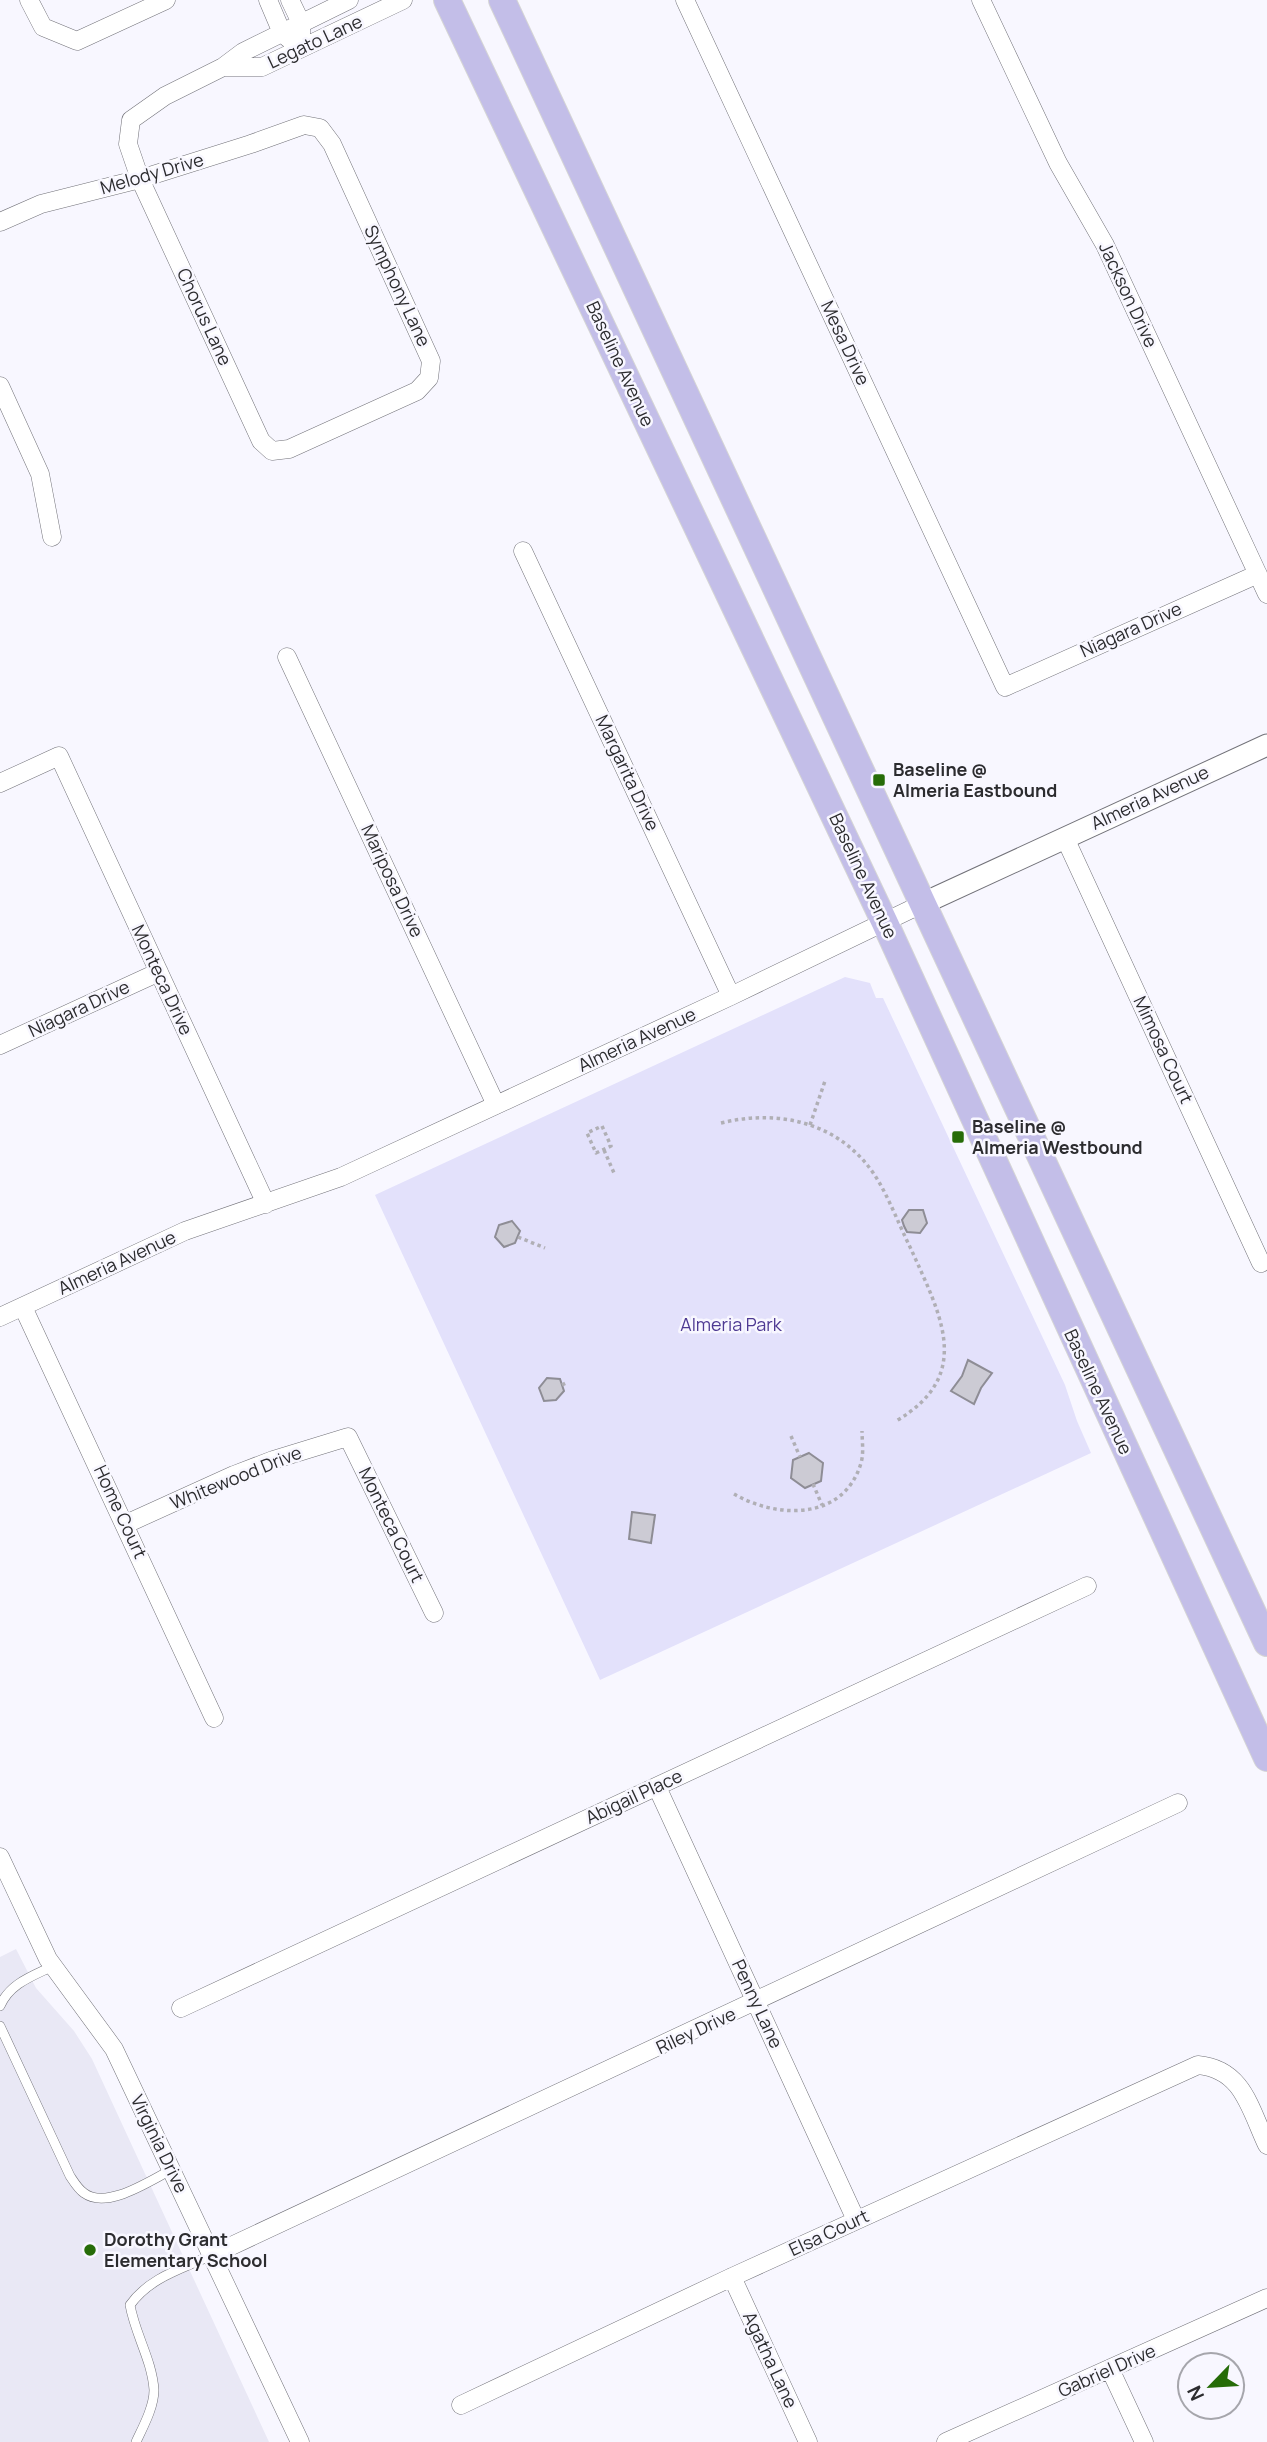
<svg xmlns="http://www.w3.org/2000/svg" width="1267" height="2442" font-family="Manrope,sans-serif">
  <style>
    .built { fill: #e9e8f5 }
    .green { fill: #e3e1fb }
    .building { fill: #cccbd4; stroke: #8e8d95; stroke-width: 2 }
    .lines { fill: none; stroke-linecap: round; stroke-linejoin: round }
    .service-casing { stroke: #727279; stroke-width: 10 }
    .minor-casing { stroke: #727279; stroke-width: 19 }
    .tertiary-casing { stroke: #727279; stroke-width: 23 }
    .primary-casing { stroke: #d5d5d5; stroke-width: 28 }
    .path { stroke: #b0afb5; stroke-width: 3.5; stroke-dasharray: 3.5 3.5; stroke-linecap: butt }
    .service { stroke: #fff; stroke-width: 9 }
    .minor { stroke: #fff; stroke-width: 18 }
    .tertiary { stroke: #fff; stroke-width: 21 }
    .primary { stroke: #c3bee8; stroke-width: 26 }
    .poi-dot { fill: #266c08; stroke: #f8f7ff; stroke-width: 2.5 }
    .labels { text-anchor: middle; stroke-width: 5; stroke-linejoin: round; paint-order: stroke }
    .street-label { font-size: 18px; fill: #2c2c2f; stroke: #f8f7ff }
    .poi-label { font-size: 18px; font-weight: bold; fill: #2c2c2f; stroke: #f8f7ff; text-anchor: start }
    .park-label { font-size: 18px; fill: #4e3a93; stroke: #f8f7ff }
  </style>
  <rect width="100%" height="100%" fill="#f8f7ff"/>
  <path class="built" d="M16,1949l20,39 38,43 18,28 177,383h-269v-485z"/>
  <path class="green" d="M845,977l25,6 6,15h7l182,387 12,36 14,32 -491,227 -225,-485z"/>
  <path class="building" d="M909,1210h14l4,13 -7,10 -13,-1 -3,-6 -2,-6z
    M512,1221l8,10 -5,12 -11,4 -9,-10 4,-12z
    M968,1360l24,13 -11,15 -7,16 -23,-13 11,-15z
    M547,1378l13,1 4,12 -8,9 -12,1 -5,-13z
    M809,1453l14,10 -2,18 -16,7 -14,-10 2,-18z
    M632,1512l23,3 -4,28 -22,-4z"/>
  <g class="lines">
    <defs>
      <path id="service" d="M0,2006c10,-23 33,-30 53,-40
        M0,2026l70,150c4,6 8,13 14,17 23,17 65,-12 87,-23
        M136,2442c7,-15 18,-35 18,-52 -2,-30 -19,-56 -24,-85 20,-28 52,-36 82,-50"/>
      <path id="minor" d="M29,0l14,27 34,14 89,-41
        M268,0l14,33 7,6
        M290,0l11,23v12
        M685,0l320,687 253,-113
        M981,0l77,163 47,82 162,349
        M223,67h39l141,-67
        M0,222l41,-18 99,-25 111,-35 53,-19 16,3 12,16 99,217 -2,17 -12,13 -128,58 -17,2 -11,-10 -121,-262 -12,-35 3,-24 34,-24 58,-29 20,-15 106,-52
        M0,386l40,88 12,63
        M523,551l208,445
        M287,657l209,448
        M0,783l59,-27 207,448
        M1065,838l196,425
        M0,1045l159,-73
        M23,1307l191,411
        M0,1317l185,-86 156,-54 390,-181 193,-93
        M126,1524l108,-49 39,-15 75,-23 86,176
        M657,1787l199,433
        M0,1857l48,102 66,90 186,393
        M181,2008l906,-422
        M212,2255l966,-452
        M732,2277l76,165
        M1110,2369l34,73
        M461,2405l271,-128 466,-212c45,4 52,44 69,80
        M946,2442l321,-144"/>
      <path id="tertiary" d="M924,903l343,-158"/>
      <path id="primary" d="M447,0l438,923 382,835
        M502,0l765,1643"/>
    </defs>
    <use href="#service" class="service-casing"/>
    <use href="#minor" class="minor-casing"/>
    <use href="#tertiary" class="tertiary-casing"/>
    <use href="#primary" class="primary-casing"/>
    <path class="path" d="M721,1123c61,-15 124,1 158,59 12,21 21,45 32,67 29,65 64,126 -15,172
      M810,1125l15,-44
      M602,1126l9,20 -15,7 -9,-20z
      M604,1150l10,23
      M518,1237l27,11
      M562,1385l4,-2
      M791,1436l9,21
      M813,1484l9,21
      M734,1494c43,25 110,27 127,-31 3,-10 1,-22 1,-32"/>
    <use href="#service" class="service"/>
    <use href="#minor" class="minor"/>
    <use href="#tertiary" class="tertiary"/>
    <use href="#primary" class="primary"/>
  </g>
  <g class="poi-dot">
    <rect x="872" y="773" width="14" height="14" rx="3.5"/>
    <rect x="951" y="1130" width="14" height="14" rx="3.5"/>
    <circle cx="90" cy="2250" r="7"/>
  </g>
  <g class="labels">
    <g class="street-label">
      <text transform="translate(315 42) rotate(-25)" y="6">Legato Lane</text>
      <text transform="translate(152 174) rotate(-16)" y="6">Melody Drive</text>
      <text transform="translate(397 286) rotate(65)" y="6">Symphony Lane</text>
      <text transform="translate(1128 295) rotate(65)" y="6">Jackson Drive</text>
      <text transform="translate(204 317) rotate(65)" y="6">Chorus Lane</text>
      <text transform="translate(845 343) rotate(65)" y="6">Mesa Drive</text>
      <text transform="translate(620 364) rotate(65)" y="6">Baseline Avenue</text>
      <text transform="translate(1131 630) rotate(-24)" y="6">Niagara Drive</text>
      <text transform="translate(627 773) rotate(65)" y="6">Margarita Drive</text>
      <text transform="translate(1150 798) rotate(-25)" y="6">Almeria Avenue</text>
      <text transform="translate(863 876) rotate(65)" y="6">Baseline Avenue</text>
      <text transform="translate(392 881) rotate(65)" y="6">Mariposa Drive</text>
      <text transform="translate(162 980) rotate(65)" y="6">Monteca Drive</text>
      <text transform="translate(79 1009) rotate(-25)" y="6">Niagara Drive</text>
      <text transform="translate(637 1040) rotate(-25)" y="6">Almeria Avenue</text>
      <text transform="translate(1163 1050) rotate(65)" y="6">Mimosa Court</text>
      <text transform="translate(117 1263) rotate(-25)" y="6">Almeria Avenue</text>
      <text transform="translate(1098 1392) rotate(65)" y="6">Baseline Avenue</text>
      <text transform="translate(236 1478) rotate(-22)" y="6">Whitewood Drive</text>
      <text transform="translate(120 1512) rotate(65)" y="6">Home Court</text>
      <text transform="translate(391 1525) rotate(64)" y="6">Monteca Court</text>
      <text transform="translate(634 1797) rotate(-25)" y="6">Abigail Place</text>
      <text transform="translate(757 2004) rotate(65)" y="6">Penny Lane</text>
      <text transform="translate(696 2031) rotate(-25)" y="6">Riley Drive</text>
      <text transform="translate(159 2144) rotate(64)" y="6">Virginia Drive</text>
      <text transform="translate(829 2233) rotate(-25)" y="6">Elsa Court</text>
      <text transform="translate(770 2360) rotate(65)" y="6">Agatha Lane</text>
      <text transform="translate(1107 2371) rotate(-24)" y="6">Gabriel Drive</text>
    </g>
    <g class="poi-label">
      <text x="893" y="776">Baseline @<tspan x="893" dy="21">Almeria Eastbound</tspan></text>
      <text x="972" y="1133">Baseline @<tspan x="972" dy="21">Almeria Westbound</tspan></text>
      <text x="104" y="2246">Dorothy Grant<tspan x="104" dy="21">Elementary School</tspan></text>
    </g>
    <g class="park-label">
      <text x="731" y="1331">Almeria Park</text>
    </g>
  </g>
  <g transform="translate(1211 2386) rotate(245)"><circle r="33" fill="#f8f7ff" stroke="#a6a6ac" stroke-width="2"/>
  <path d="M0-5L12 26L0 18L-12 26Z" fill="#266c08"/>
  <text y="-10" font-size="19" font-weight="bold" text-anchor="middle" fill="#2c2c2f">N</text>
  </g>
</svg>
